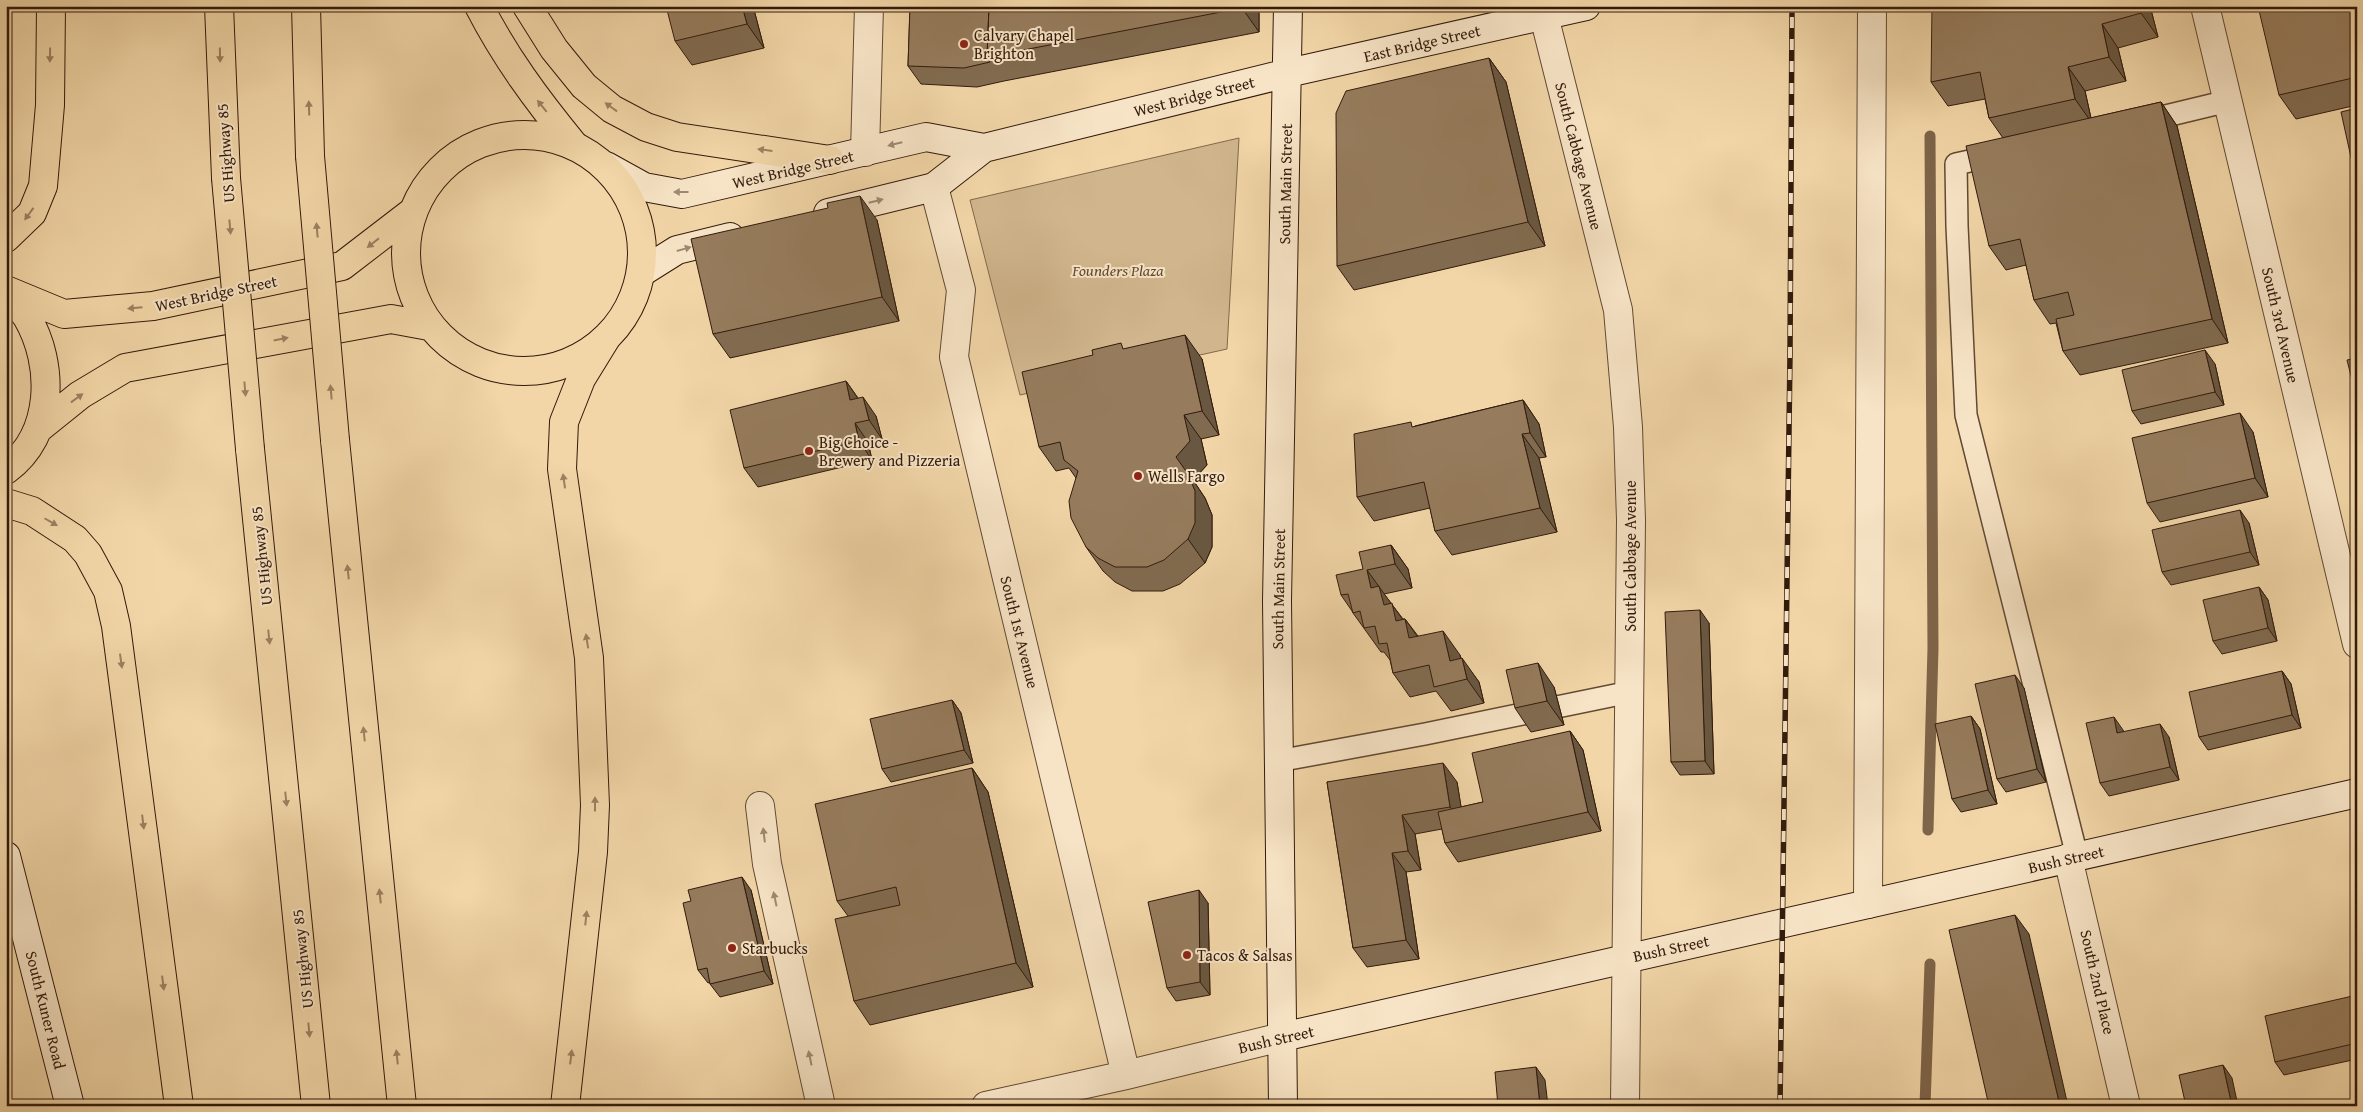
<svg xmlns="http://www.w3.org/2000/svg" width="2363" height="1112" font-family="'Gentium Book Plus',serif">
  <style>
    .green { fill: #d1b68d; stroke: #82684c }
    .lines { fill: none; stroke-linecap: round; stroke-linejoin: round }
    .stream { stroke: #7e6449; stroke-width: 11 }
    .lane-casing { stroke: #624933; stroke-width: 24 }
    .street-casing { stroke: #624933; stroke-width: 30 }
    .secondary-casing { stroke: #321a0c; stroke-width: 30 }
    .primary-casing { stroke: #321a0c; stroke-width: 30 }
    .highway-casing { stroke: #321a0c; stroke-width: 30 }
    .lane { stroke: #f7e4c6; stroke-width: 21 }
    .street { stroke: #f7e4c6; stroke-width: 28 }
    .secondary { stroke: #f7e4c6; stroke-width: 28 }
    .primary { stroke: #f2d6a7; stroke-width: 28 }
    .highway { stroke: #f2d6a7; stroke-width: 28 }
    .rail-casing { stroke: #321a0c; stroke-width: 5.5 }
    .rail { stroke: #f7e4c6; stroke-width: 4; stroke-dasharray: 11; stroke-linecap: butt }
    .highway-bridge-casing { stroke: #321a0c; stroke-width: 30; stroke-linecap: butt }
    .highway-bridge { stroke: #f2d6a7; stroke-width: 28 }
    .wall { fill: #816b50; stroke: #321a0c }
    .shaded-wall { fill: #695741; stroke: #321a0c }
    .building { fill: #967c5d; stroke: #321a0c }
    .oneway { fill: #9c8161 }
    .oneway2 { fill: #9e8972 }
    .poi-dot { fill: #8f2418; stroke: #f7e4c6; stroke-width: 2 }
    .labels { text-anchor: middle; stroke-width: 4; stroke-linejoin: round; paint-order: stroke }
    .poi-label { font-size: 16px; fill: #321a0c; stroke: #f7e4c6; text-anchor: start }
    .street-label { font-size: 16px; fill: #321a0c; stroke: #f7e4c6 }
    .park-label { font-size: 16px; font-style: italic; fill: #624933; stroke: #f7e4c6 }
  </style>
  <rect width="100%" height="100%" fill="#f2d6a7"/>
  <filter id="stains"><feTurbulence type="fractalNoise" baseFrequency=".004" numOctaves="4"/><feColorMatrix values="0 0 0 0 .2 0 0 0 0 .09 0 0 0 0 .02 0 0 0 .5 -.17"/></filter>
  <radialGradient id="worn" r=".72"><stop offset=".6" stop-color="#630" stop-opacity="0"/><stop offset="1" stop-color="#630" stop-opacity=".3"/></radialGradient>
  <path class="green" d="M1239,138l-12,211 -207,46 -50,-195z"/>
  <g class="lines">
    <path class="stream" d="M1928,830l5,-182 -3,-512
      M1925,1106l5,-142"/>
    <defs>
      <path id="lane" d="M2141,122l87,-21
        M1997,155l-41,9 1,62 9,189 111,441
        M1278,761l147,-27 205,-42"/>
      <path id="street" d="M2205,6l152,638
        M1544,16l74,294 10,117 3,93 -6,586
        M865,152l4,-146
        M934,187l27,103 -7,67 172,718
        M760,806l7,58 54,242
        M2068,858l58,248
        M1868,904l4,-898
        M986,1106l140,-31 156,-38"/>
      <path id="secondary" d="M606,166l38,21 38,7 244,-57 58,11
        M828,213l106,-26 50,-39 304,-75 298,-67
        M642,272l35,-22 53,-13
        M6,856l64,250
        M1282,1037l1075,-244
        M1283,1106l-6,-505 11,-595"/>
      <path id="primary" d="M406 253a118 118 0 1 1 236 0a118 118 0 1 1-236 0Z
        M6,290l58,24 89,-8 189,-40 69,-53
        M6,295c7,7 16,14 21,22 28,48 27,118 -21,153
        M39,428l41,-33 45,-27 266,-49 38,7"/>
      <path id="highway" d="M219,6l7,172
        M306,6l4,150
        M479,6c26,51 58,94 94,138
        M527,6l27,43 30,37 28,23 34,18 31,10 153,23
        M6,238l26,-25 11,-27 7,-81 1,-99
        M335,440l67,666
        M250,449l66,657
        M6,503l26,8 43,28 13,15 20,37 8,35 63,480
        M565,1106l28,-254 2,-47 -6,-147 -27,-189 2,-47 17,-43 24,-39"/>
    </defs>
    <use href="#lane" class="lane-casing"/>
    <use href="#street" class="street-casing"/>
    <use href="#secondary" class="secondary-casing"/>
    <use href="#primary" class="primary-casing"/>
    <use href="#highway" class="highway-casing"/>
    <use href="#lane" class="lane"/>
    <use href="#street" class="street"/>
    <use href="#secondary" class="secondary"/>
    <use href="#primary" class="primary"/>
    <use href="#highway" class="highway"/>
    <defs>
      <path id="rail" d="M1780,1106l10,-751 2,-349"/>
    </defs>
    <use href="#rail" class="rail-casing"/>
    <use href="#rail" class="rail"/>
    <defs>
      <path id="highway-bridge" d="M310,156l25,284
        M226,178l24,271"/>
    </defs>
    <use href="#highway-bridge" class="highway-bridge-casing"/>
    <use href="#highway-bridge" class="highway-bridge"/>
  </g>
  <path class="wall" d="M753,6l11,42 -72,17 -17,-24z
    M910,6h349v26l-255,49 -27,6 -56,-3 -13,-18z
    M2150,6l8,31 -40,11 8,33 -41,10 6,27 70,-16 16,24 51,217 -148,32 -17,-24 -7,-28 -6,1 -16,-24 -8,-35 -20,5 -17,-24 14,-108 -14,-20 -4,-19 -37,7 -17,-24z
    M2357,6v99l-61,14 -17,-24z
    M1489,58l17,24 39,164 -191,44 -17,-24z
    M877,220l22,101 -169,37 -17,-24z
    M1126,349l76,10 17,76 -18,4 6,26 -14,15 12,18 7,17v32l-7,16 -25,21 -17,7h-31l-17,-9 -12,-11 -17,-24 -10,-69 -7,-10 -13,3 -17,-24z
    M2215,364l9,41 -83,19 -9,-13z
    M846,381l12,17 18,18 6,23 -14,3 4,18 -114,27 -14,-19z
    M1523,400l16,24 7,33 -7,1 18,74 -105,23 -17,-24 -5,-23 -56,13 -17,-24 58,-71z
    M2253,432l15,65 -108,25 -13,-19z
    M2249,523l10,42 -88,20 -9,-13z
    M1391,545l17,24 4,19 -28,6 19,25h2l13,17 42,19 1,3 18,24 5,21 -33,8 -15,-20 -26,6 -17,-24 -3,-13 -6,-8h-3l-28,-39 -1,-2 -11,-16 22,-26z
    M2259,587l9,13 9,41 -55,13 -9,-13z
    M1709,623l5,151 -34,1 -9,-13z
    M2282,671l9,13 10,44 -93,22 -9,-13z
    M1554,687l10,38 -33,7 -16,-24z
    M2024,688l22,94 -40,10 -9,-13z
    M952,700l9,13 12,50 -82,19 -9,-13z
    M1971,716l9,13 17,75 -36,8 -9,-13z
    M2123,730v2l46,5 10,43 -70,16 -9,-13z
    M1570,731l13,19 18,81 -143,31 -13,-19 -3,-14 -27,5 6,36 -15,2 13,87 -52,8 -14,-19 -26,-166h130l4,25 22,-5z
    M972,768l16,24 45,195 -163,38 -16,-24 -6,-85 -11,-15z
    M751,890l22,94 -53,13 -10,-13v-2l-2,1 -10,-13z
    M1208,903l2,92 -34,6 -9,-13z
    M2357,995v64l-73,16 -9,-13z"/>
  <path class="shaded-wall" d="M742,6h11l11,42 -17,-24z
    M1242,6h17v26l-17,-24z
    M2139,6h11l8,31 -17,-24z
    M2102,24l16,24 8,33 -17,-24z
    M1489,58l17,24 39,164 -17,-24z
    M2068,67l17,24 7,32 -17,-24z
    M2161,102l16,24 51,217 -16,-24z
    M860,196l17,24 22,101 -17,-24z
    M1185,335l17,24 17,76 -17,-24z
    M2205,350l10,14 9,41 -9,-13z
    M846,381l13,19h-9z
    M863,397l13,19 6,23 -13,-19z
    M1523,400l16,24 7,33 -16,-24z
    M2240,413l13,19 15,65 -13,-19z
    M1184,415l17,24 6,26 -14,15 12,18 7,17v32l-7,16 -17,-24 -12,-82z
    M855,423l13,19 4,18 -13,-19z
    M1522,434l17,24 18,74 -17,-24z
    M2240,510l9,13 10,42 -9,-13z
    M1391,545l17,24 4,19 -17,-24z
    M1367,570l39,54 -1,-5 17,24 -10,-1 -12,-13 -29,-41z
    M2259,587l9,13 9,41 -9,-13z
    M1700,610l9,13 5,151 -9,-13z
    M1443,631l17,24 5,25 -15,-19z
    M1462,658l17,24 5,21 -17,-24z
    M1538,663l16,24 10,38 -17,-24z
    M2282,671l9,13 10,44 -9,-13z
    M2015,675l9,13 22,94 -9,-13z
    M952,700l9,13 12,50 -9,-13z
    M1971,716l9,13 17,75 -9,-14z
    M2114,717l9,13 4,17 -10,-14z
    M2160,724l9,13 10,43 -9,-13z
    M1570,731l13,19 18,81 -13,-19z
    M1443,763l14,19 7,43 -14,-18z
    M972,768l16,24 45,195 -17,-24z
    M1402,815l13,19 6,36 -13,-19z
    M1392,853l14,19 13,87 -13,-19z
    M742,877l9,13 22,94 -9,-13z
    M1199,890l9,13 2,92 -10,-13z
    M2015,915l14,19 39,172h-8z
    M2223,1065l9,13 6,28h-6z
    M1536,1067l9,13 3,26h-8z"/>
  <path class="building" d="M666,6h76l5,18 -72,17z
    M910,6h79l-2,51 3,5 -26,6 -56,-2z
    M989,6h253v2l-255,49z
    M1932,6h207l2,7 -39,11 7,33 -41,10 7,32 -86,19 -9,-46 -49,10z
    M2258,6h99v71l-78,18z
    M1489,58l39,164 -191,44 -1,-153 10,-22z
    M2161,102l51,217 -149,32 -7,-32 18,-4 -6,-23 -34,8 -14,-61 -31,7 -23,-100z
    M2357,108v72h-1l-15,-68z
    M860,196l22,101 -169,37 -22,-95 137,-31 -1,-5z
    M1185,335l17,76 -18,4 6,26 -14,16 12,17 7,17v32l-7,16 -24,21 -17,7h-32l-17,-9 -12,-11 -15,-29 -2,-17 9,-30 -14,-11 -4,-18 -21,5 -17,-75 71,-17 -1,-5 29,-7 2,6z
    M2205,350l10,42 -83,19 -10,-41z
    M2357,358v42l-10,-40z
    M846,381l4,19 13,-3 6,23 -14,3 4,18 -115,27 -14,-58z
    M1523,400l7,33 -8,1 18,74 -105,23 -11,-49 -67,15 -3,-63 57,-12 1,5z
    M2240,413l15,65 -108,25 -15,-65z
    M2240,510l10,42 -88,20 -10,-42z
    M1391,545l4,19 -28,6 4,18 8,-2 5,19 8,-2 4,18 9,-2 4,19 34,-7 7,30 12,-3 5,21 -33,8 -5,-22 -36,8 -6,-30 -8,1 -4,-18 -11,2 -4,-17 -7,2 -5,-19 -7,1 -5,-20 27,-6 -4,-17z
    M2259,587l9,41 -55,13 -10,-41z
    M1700,610l5,151 -34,1 -6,-150z
    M1538,663l9,38 -32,7 -9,-38z
    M2282,671l10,44 -93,22 -10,-45z
    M2015,675l22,94 -40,10 -22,-95z
    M952,700l12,50 -82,19 -12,-50z
    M1971,716l17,74 -36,9 -17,-75z
    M2114,717l3,16 43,-9 10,43 -70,16 -14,-60z
    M1570,731l18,81 -143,31 -7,-31 45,-10 -11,-49z
    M1443,763l7,44 -48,8 6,36 -16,2 14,87 -53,8 -26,-166z
    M972,768l44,195 -162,38 -19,-82 65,-14 -4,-18 -59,14 -22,-97z
    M742,877l22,94 -54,13 -3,-16 -9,2 -15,-67 8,-2 -3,-11z
    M1199,890l1,92 -33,6 -19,-86z
    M2015,915l45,191h-71l-40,-176z
    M2357,995v48l-82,19 -10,-46z
    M2223,1065l9,41h-46l-7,-31z
    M1536,1067l4,39h-42l-3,-34z"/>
  <defs><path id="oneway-solid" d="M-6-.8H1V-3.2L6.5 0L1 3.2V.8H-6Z" transform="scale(1.25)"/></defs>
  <g class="oneway">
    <use href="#oneway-solid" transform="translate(50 55) rotate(91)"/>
    <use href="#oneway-solid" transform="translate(220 55) rotate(89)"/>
    <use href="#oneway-solid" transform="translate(542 106) rotate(-129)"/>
    <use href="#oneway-solid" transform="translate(611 107) rotate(-144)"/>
    <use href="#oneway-solid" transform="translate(309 108) rotate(-92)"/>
    <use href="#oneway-solid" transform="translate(765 150) rotate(-173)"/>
    <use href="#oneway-solid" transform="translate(29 214) rotate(126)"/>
    <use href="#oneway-solid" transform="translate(230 227) rotate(85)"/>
    <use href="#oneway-solid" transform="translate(317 230) rotate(-95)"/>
    <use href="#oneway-solid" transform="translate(373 243) rotate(142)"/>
    <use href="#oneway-solid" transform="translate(135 308) rotate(175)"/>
    <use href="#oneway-solid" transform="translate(281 339) rotate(-11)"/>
    <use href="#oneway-solid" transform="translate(245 389) rotate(85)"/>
    <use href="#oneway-solid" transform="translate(331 392) rotate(-95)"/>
    <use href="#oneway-solid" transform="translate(77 398) rotate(-36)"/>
    <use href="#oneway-solid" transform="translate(564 481) rotate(-98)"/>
    <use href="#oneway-solid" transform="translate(51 522) rotate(30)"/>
    <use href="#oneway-solid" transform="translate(348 572) rotate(-96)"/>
    <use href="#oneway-solid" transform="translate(269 637) rotate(84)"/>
    <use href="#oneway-solid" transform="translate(587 641) rotate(-99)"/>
    <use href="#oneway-solid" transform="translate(121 661) rotate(82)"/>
    <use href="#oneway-solid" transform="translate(364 734) rotate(-96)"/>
    <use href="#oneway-solid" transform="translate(286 799) rotate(84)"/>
    <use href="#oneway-solid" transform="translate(595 804) rotate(-90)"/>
    <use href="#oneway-solid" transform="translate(143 822) rotate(83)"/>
    <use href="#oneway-solid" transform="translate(380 896) rotate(-96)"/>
    <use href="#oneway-solid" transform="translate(586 918) rotate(-84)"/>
    <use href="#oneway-solid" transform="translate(163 983) rotate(83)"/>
    <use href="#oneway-solid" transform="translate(309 1030) rotate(85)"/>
    <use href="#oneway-solid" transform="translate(397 1057) rotate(-96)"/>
    <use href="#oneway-solid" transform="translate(571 1057) rotate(-83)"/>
  </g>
  <g class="oneway2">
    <use href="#oneway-solid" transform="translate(895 144) rotate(166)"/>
    <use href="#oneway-solid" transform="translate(681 192) rotate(-180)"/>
    <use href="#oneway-solid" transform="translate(876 201) rotate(-14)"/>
    <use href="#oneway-solid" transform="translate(684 249) rotate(-16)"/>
    <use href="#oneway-solid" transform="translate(764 835) rotate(-97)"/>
    <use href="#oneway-solid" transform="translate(775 899) rotate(-102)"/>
    <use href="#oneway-solid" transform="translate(810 1058) rotate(-102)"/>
  </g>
  <g class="poi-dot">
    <circle cx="964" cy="44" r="5"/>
    <circle cx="809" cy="451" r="5"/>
    <circle cx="1138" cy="476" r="5"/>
    <circle cx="732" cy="948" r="5"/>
    <circle cx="1187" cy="955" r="5"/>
  </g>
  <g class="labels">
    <g class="poi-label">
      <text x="974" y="41">Calvary Chapel<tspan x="974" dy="18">Brighton</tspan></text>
      <text x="819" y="448">Big Choice -<tspan x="819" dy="18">Brewery and Pizzeria</tspan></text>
      <text x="1148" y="482">Wells Fargo</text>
      <text x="742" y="954">Starbucks</text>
      <text x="1197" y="961">Tacos &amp; Salsas</text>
    </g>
    <g class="street-label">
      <text transform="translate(1422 43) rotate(-13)" y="6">East Bridge Street</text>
      <text transform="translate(1194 96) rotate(-14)" y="6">West Bridge Street</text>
      <text transform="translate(225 153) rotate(-94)" y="6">US Highway 85</text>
      <text transform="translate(1579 156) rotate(76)" y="6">South Cabbage Avenue</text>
      <text transform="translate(793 169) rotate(-13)" y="6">West Bridge Street</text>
      <text transform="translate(1285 184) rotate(-89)" y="6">South Main Street</text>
      <text transform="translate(216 293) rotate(-12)" y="6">West Bridge Street</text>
      <text transform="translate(2281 325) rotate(77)" y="6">South 3rd Avenue</text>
      <text transform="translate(261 556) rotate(-96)" y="6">US Highway 85</text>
      <text transform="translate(1630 556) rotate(-90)" y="6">South Cabbage Avenue</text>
      <text transform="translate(1278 589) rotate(-89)" y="6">South Main Street</text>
      <text transform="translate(1020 632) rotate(76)" y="6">South 1st Avenue</text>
      <text transform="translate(2066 859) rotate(-13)" y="6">Bush Street</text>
      <text transform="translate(1671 948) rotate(-12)" y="6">Bush Street</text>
      <text transform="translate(302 959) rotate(-96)" y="6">US Highway 85</text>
      <text transform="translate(2098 982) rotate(77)" y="6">South 2nd Place</text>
      <text transform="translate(46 1010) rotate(76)" y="6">South Kuner Road</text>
      <text transform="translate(1276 1039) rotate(-13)" y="6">Bush Street</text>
    </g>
    <g class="park-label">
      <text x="1118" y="276">Founders Plaza</text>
    </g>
  </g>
  <rect width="2363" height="1112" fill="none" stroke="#f2d6a7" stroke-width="25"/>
  <rect x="8" y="8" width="2348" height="1097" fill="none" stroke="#321a0c" stroke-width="2.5"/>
  <rect x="12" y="12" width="2338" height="1087" fill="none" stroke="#321a0c"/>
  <rect width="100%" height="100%" filter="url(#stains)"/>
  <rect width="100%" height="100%" fill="url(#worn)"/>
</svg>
